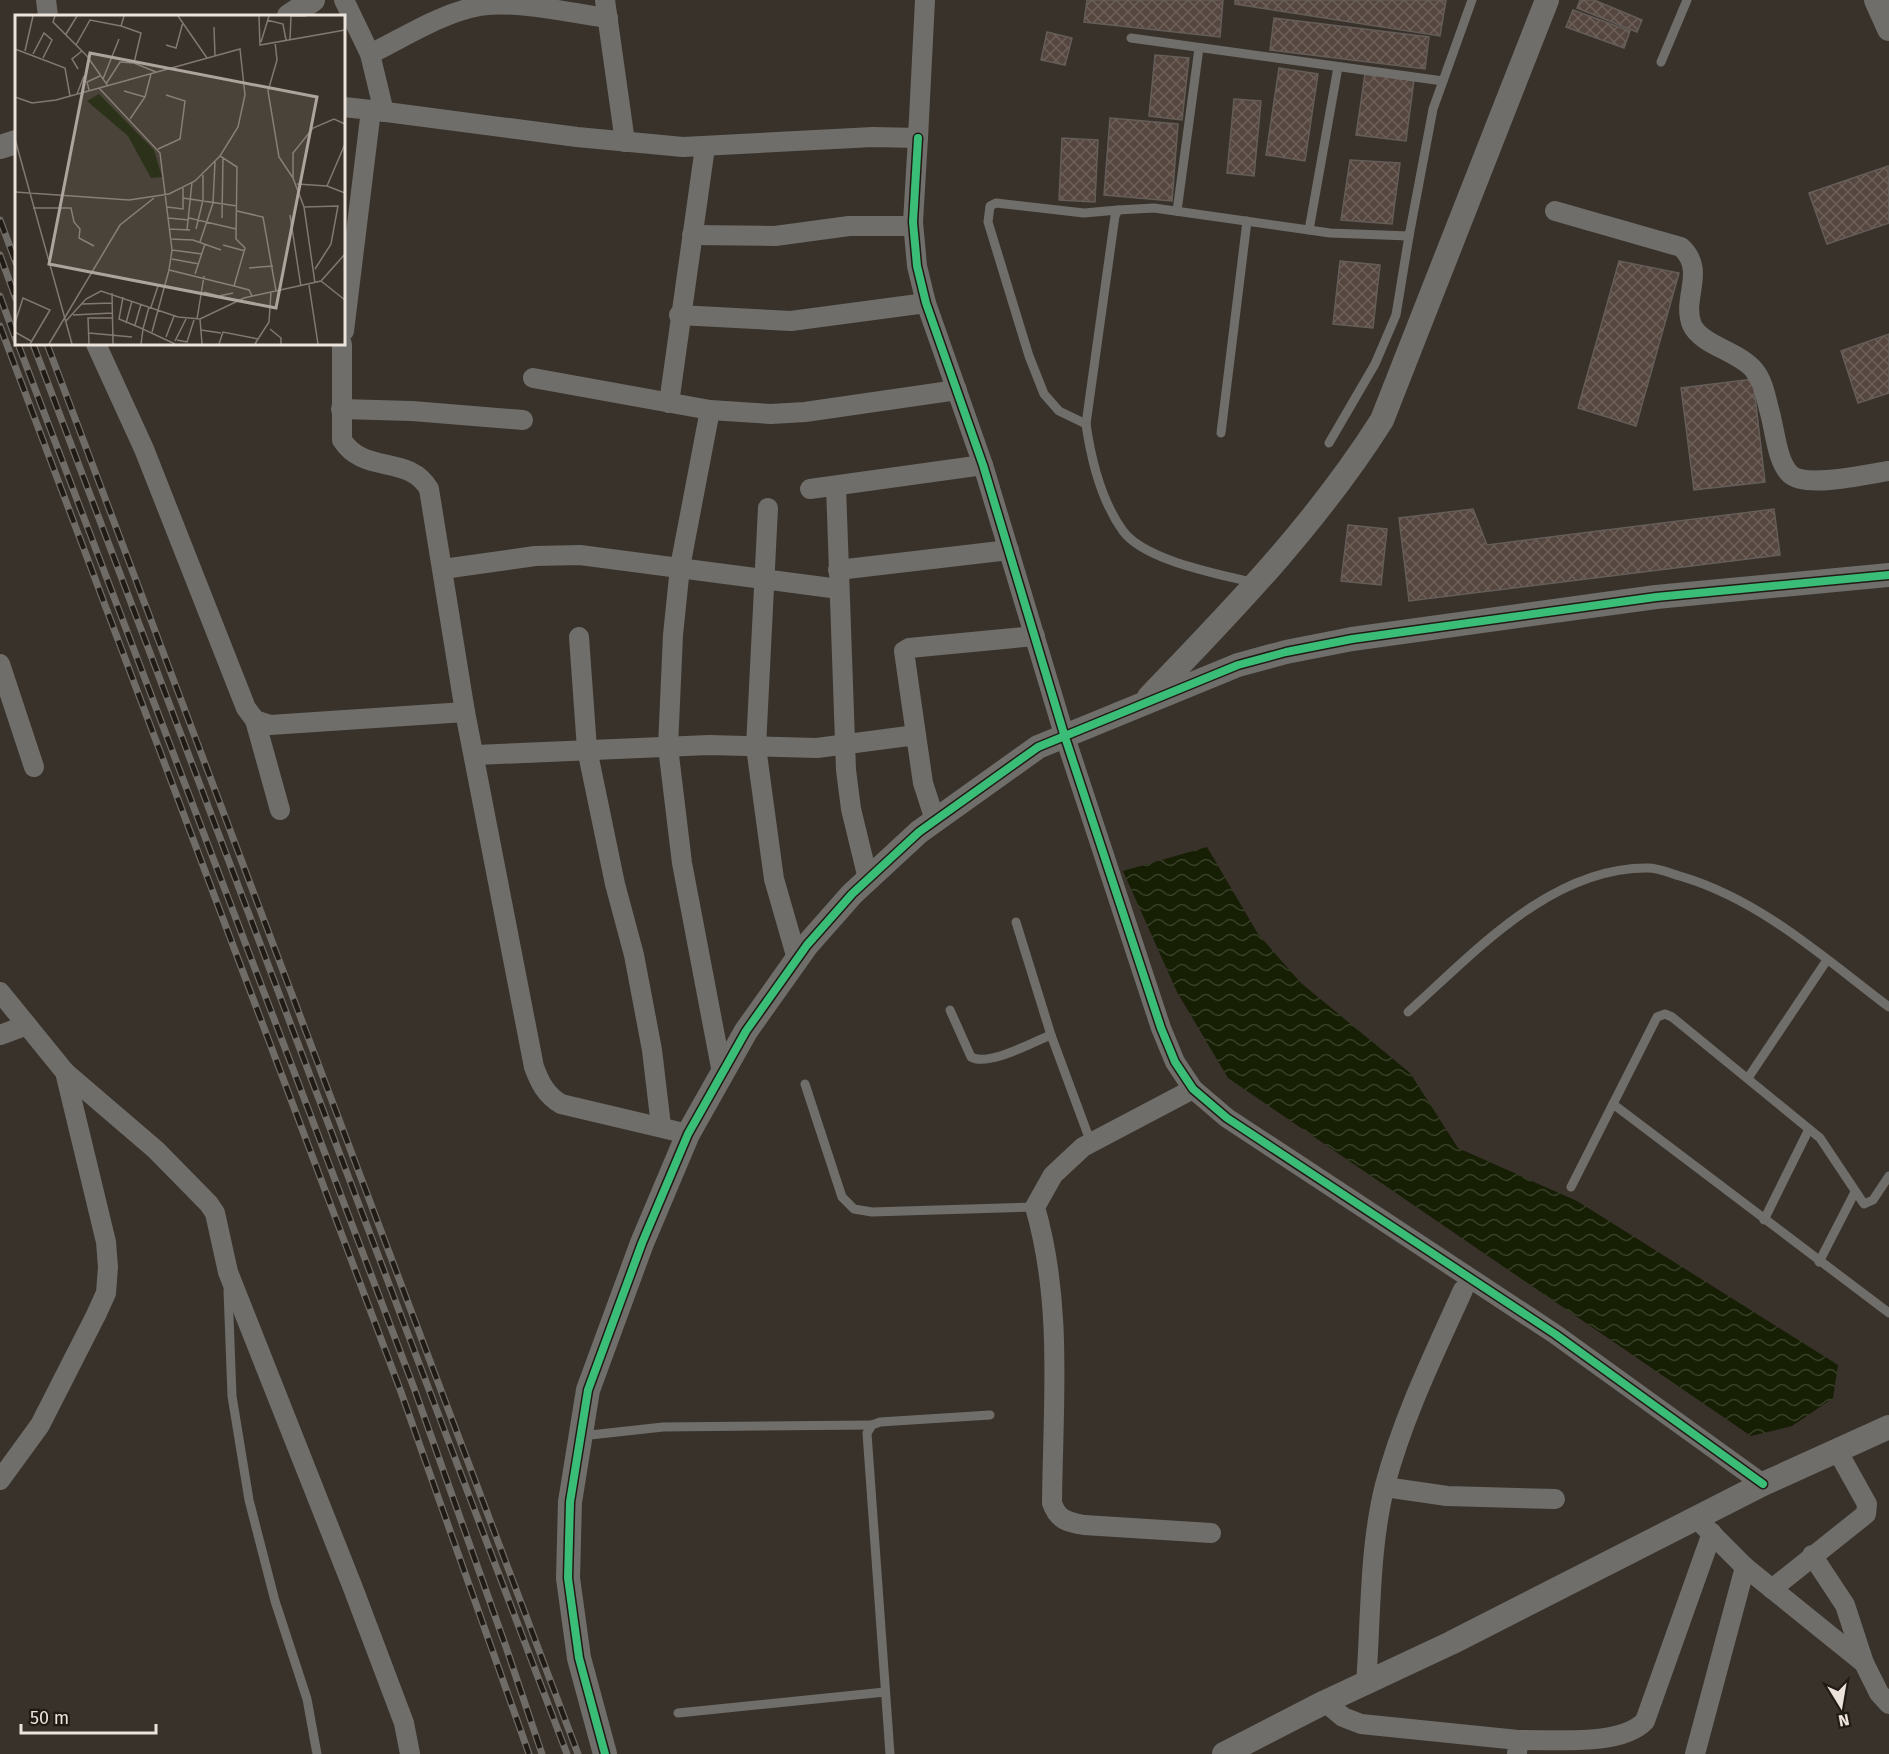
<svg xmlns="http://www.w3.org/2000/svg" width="1889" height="1754" font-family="'Fira Sans',sans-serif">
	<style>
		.water { fill: url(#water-waves) }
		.building { fill: url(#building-cross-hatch); stroke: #645d58; stroke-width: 1.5 }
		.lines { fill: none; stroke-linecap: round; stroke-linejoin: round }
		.service { stroke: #6f6e6b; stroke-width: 9 }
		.minor { stroke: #6f6e6b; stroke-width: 20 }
		.tertiary { stroke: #6f6e6b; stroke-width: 24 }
		.rail-casing { stroke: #6f6b66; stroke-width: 7 }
		.rail { stroke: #211b15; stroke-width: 4.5; stroke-dasharray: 14; stroke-linecap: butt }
		.cycleway-casing { stroke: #211b15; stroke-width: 11 }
		.cycleway { stroke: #3abd76; stroke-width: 8 }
		.inset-road { fill: none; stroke: #817971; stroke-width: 1.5 }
		.view { fill: #ada59d; fill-opacity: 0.15; stroke: #ada59d; stroke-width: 3 }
		.inset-edge { fill: none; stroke: #ece3db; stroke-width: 3 }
	</style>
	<defs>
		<pattern id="water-waves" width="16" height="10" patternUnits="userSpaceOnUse" patternTransform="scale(1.5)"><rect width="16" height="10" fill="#161e04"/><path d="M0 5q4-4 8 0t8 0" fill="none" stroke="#383f28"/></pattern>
		<pattern id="building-cross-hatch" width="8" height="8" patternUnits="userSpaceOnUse" patternTransform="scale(1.5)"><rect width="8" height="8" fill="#55463f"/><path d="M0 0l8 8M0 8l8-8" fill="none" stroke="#6e615a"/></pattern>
	</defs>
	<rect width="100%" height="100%" fill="#39322a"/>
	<path class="water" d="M1207,847L1258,934L1301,983L1410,1073L1458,1148L1577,1201L1838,1365L1833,1398L1792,1426L1751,1436L1228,1078L1177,992L1123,871Z"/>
	<g class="building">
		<path d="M1087,0H1223L1220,37L1084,22Z"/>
		<path d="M1235,0H1446L1440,36L1235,4Z"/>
		<path d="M1580,0H1594L1642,20L1637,32L1577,8Z"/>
		<path d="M1573,10L1630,31L1624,48L1566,27Z"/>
		<path d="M1274,18L1429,37L1425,69L1270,50Z"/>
		<path d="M1047,32L1072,38L1065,65L1041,60Z"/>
		<path d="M1155,55L1189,58L1182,120L1149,116Z"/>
		<path d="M1279,68L1318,74L1305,161L1266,155Z"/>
		<path d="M1365,74L1414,80L1406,141L1356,135Z"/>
		<path d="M1234,99L1261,101L1254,176L1227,173Z"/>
		<path d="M1110,118L1178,124L1172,201L1104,195Z"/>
		<path d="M1062,138L1098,140L1095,202L1059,200Z"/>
		<path d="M1350,160L1400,163L1392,224L1341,220Z"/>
		<path d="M1888,166L1889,223L1827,244L1809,193Z"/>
		<path d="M1340,261L1380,265L1373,328L1333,324Z"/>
		<path d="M1619,261L1679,273L1636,426L1578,408Z"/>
		<path d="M1889,334V393L1858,403L1841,351Z"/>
		<path d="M1753,379L1765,482L1694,490L1681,388Z"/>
		<path d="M1473,509L1487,545L1774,509L1780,555L1409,601L1399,518Z"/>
		<path d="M1348,525L1387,529L1381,585L1341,581Z"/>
	</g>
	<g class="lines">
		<g class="service">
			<path d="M1131,38L1443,81"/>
			<path d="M1661,62L1687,0"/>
			<path d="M1177,211L1199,48"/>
			<path d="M1309,230L1338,67"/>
			<path d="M1086,424L1059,411L1044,394L1029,356L988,222L990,206L996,203L1084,213L1118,210"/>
			<path d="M1221,433L1247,221"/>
			<path d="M1329,443L1375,364L1396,315L1409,236"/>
			<path d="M1254,583C1220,574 1145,561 1123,531C1102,502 1091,459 1086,424L1115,216L1118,210L1154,208L1330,233L1409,236L1433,109L1472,0"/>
			<path d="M1016,922L1051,1035"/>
			<path d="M950,1010L971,1057C989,1067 1032,1042 1051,1035L1091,1143"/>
			<path d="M1408,1012C1474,953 1551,867 1648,868C1659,868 1672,874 1683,877C1762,901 1824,958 1889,1007"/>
			<path d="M1748,1078L1827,960"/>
			<path d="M805,1084L842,1197L854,1209L872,1212L1035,1207"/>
			<path d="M1613,1104L1889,1313"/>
			<path d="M1571,1187L1657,1017L1665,1014L1672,1017L1820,1138L1864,1204L1873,1200L1889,1176"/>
			<path d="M1764,1220L1809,1129"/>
			<path d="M1819,1262L1855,1192"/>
			<path d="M228,1290L232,1396L249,1500L275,1601L307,1699L317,1754"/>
			<path d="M581,1436L663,1427L872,1425"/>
			<path d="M678,1713L885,1692"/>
			<path d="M890,1754L867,1433L872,1425L880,1422L990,1415"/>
		</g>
		<g class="minor">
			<path d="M46,0L48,16"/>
			<path d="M344,0L370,54L384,112"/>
			<path d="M605,0L625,142"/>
			<path d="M370,54C405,37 441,13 480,6C518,0 569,13 608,18"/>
			<path d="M344,107L371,110L344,331"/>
			<path d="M371,110L577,137L683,147L873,137L918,138L925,0"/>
			<path d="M918,138L913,222L917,266L926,303L983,465L1064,734L1161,1028L1175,1062L1193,1089L1227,1118L1555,1334L1763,1484"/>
			<path d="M1555,211L1681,247C1707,271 1681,298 1692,325C1701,345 1740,352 1754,370C1764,382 1766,399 1770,413C1775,431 1777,461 1790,474C1806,489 1868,474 1889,471"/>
			<path d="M692,235L775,236L849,226H913"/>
			<path d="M679,315L791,321L926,303"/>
			<path d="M96,344L144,449L246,708L255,720L270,725L465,712"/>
			<path d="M342,344V440C364,475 409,454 429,489L465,712L534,1067C540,1083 546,1095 561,1104L688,1134"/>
			<path d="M533,378L710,410L771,414L805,412L957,390"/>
			<path d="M669,403L705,147"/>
			<path d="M341,409L412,411L523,420"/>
			<path d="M710,410L680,567L673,635L668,747L682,863L722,1073"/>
			<path d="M836,486L846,770L851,809L868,879"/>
			<path d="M810,489L983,465"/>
			<path d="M768,508L756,747L774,879L797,959"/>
			<path d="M443,569L535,556L580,555L839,589"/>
			<path d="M838,570L1009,550"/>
			<path d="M579,637L587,749L615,884L634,955L652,1050L661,1126"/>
			<path d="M0,664L34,767"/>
			<path d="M255,720L280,810"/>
			<path d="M916,735L904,651L909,648L1035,636"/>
			<path d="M476,755L709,745L817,748L916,735L923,783L935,820"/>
			<path d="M0,992L65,1072L106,1242L108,1267L106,1293L96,1315L40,1425L0,1480"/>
			<path d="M0,1035L27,1025"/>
			<path d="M65,1072L156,1150L209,1204L215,1213L228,1272L353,1588L404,1723L410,1754"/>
			<path d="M1193,1089L1083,1147L1053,1175L1035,1207C1063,1304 1053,1403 1052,1503C1058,1520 1067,1522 1084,1525L1211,1533"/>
			<path d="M1385,1487L1447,1496L1555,1499"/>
			<path d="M1703,1525L1745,1567L1864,1663L1879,1693L1889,1704"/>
			<path d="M1812,1555L1845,1605L1864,1663"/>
			<path d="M1772,1589L1866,1514L1867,1504L1838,1452"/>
			<path d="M1366,1684C1371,1619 1369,1548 1385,1485C1403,1417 1434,1354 1463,1290"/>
			<path d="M1325,1702L1343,1717L1361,1724L1518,1740L1517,1754"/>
			<path d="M1518,1740C1552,1739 1621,1747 1645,1721L1712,1533"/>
			<path d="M1695,1754L1745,1567"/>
		</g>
		<g class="tertiary">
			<path d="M1876,0L1889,29"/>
			<path d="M289,16L313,0"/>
			<path d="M0,147L16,142"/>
			<path d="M1149,697C1233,610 1317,523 1382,420L1547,0"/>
			<path d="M605,1754L579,1658L568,1578L570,1502L588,1390L642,1243L688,1134L746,1031L807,945L852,894L919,832L1038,747L1238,665L1286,652L1352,639L1656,597L1889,575"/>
			<path d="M1224,1754L1325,1702L1451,1643L1763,1484L1889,1427"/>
		</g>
		<defs>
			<g id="rail">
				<path d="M0,220L16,263"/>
				<path d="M0,255L16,299"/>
				<path d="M0,296L16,340"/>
				<path d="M0,326L401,1392L529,1754"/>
				<path d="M18,344L414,1388L506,1647L542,1754"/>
				<path d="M33,344L567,1754"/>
				<path d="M47,344L578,1754"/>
			</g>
		</defs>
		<use href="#rail" class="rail-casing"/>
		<use href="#rail" class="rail"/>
		<defs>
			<g id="cycleway">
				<path d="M918,138L913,222L917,266L926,303L983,465L1064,734L1161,1028L1175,1062L1193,1089L1227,1118L1555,1334L1763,1484"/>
				<path d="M605,1754L579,1658L568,1578L570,1502L588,1390L642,1243L688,1134L746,1031L807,945L852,894L919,832L1038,747L1238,665L1286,652L1352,639L1656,597L1889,575"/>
			</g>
		</defs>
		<use href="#cycleway" class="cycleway-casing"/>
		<use href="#cycleway" class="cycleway"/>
	</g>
	<g transform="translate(15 15)">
		<rect width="330" height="330" fill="#39322a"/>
		<path d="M84,79L139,135L147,162L136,163L113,121L72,86Z" fill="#161e04"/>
		<path class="inset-road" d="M40,1L38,7L72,41L93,71M109,1L106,11L126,18L119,48L141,57M163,1L192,43M244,1L245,30L330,15M252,5L268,9L271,25M199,12L200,41M51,19L62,1M275,24L276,1H291M246,27L254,1M260,27L262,45L253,76L264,142L278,163M61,30L75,5L106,11M151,30L161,33L168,7M0,34L50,53L55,81M10,36L18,1M18,39L29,18L37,25L28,43M63,54L57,44L67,36M88,64L104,24M91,69L105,47L119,48M84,73L145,138L157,235L154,255M74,75L72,67L85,61M109,76L130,82M62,79L69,61M0,82L17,88L41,85L225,34L230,80L223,112L205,141L180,166L154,179L114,185L0,177M115,104L130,82L136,59M0,124L57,329M143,134L165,124L170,86L151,80M205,141L222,152L221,224L230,233L219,271L234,275L237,281M282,169L312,171L330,178M312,171L330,129M168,173V183L222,191M152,192L168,194V183M289,192L323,191L316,229L300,254M18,193H56L59,207L65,214L64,223L79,231M222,196L248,202L261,276M275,200L286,272M153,203L174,205M174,203L221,214M207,203L208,142M154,214L175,215M181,214L188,185V160M172,215L177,167M155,224L178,225L206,235M185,227L198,188L200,147M208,230L230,236M157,235L187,239M157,244L184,249M234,253L258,251M180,259L190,229M306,266L330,285M300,268L289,192L278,163V138L298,113L319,104L330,109M294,270L303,329M189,277L204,281L218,278M97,278L98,329M108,282L104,304L128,314L134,292M67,289L97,288M136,292L143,271M58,300L97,298M182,304L189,261M185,304L187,329M50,307L71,284L86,276L163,302L185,304L229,283L306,266L330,239M0,308L8,283L35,295L15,329M111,308L117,286M120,310L126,289M255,314L266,323V329M186,315L206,318M0,317L16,326M137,317L154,255L219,271M74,318L117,322M151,322L159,301M243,324L254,307L256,277M162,325L172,327L179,305M160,326L171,304M34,329L105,210L139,183M74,329L73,303H97M126,329L128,314L160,329M204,329L208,317L243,324L240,329"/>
		<path class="view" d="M75,38L302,82L261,293L34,249Z"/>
		<rect width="330" height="330" class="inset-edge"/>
	</g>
	<g transform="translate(1841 1706) rotate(169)" stroke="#211b15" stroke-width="4.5" paint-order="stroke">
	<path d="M0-4.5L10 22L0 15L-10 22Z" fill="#ece3db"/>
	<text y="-9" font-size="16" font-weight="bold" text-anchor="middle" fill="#ece3db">N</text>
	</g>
	<path d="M21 1724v9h135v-9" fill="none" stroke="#ece3db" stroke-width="3"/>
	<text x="30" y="1724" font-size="18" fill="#ece3db" stroke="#211b15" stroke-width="4.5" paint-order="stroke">50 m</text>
</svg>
